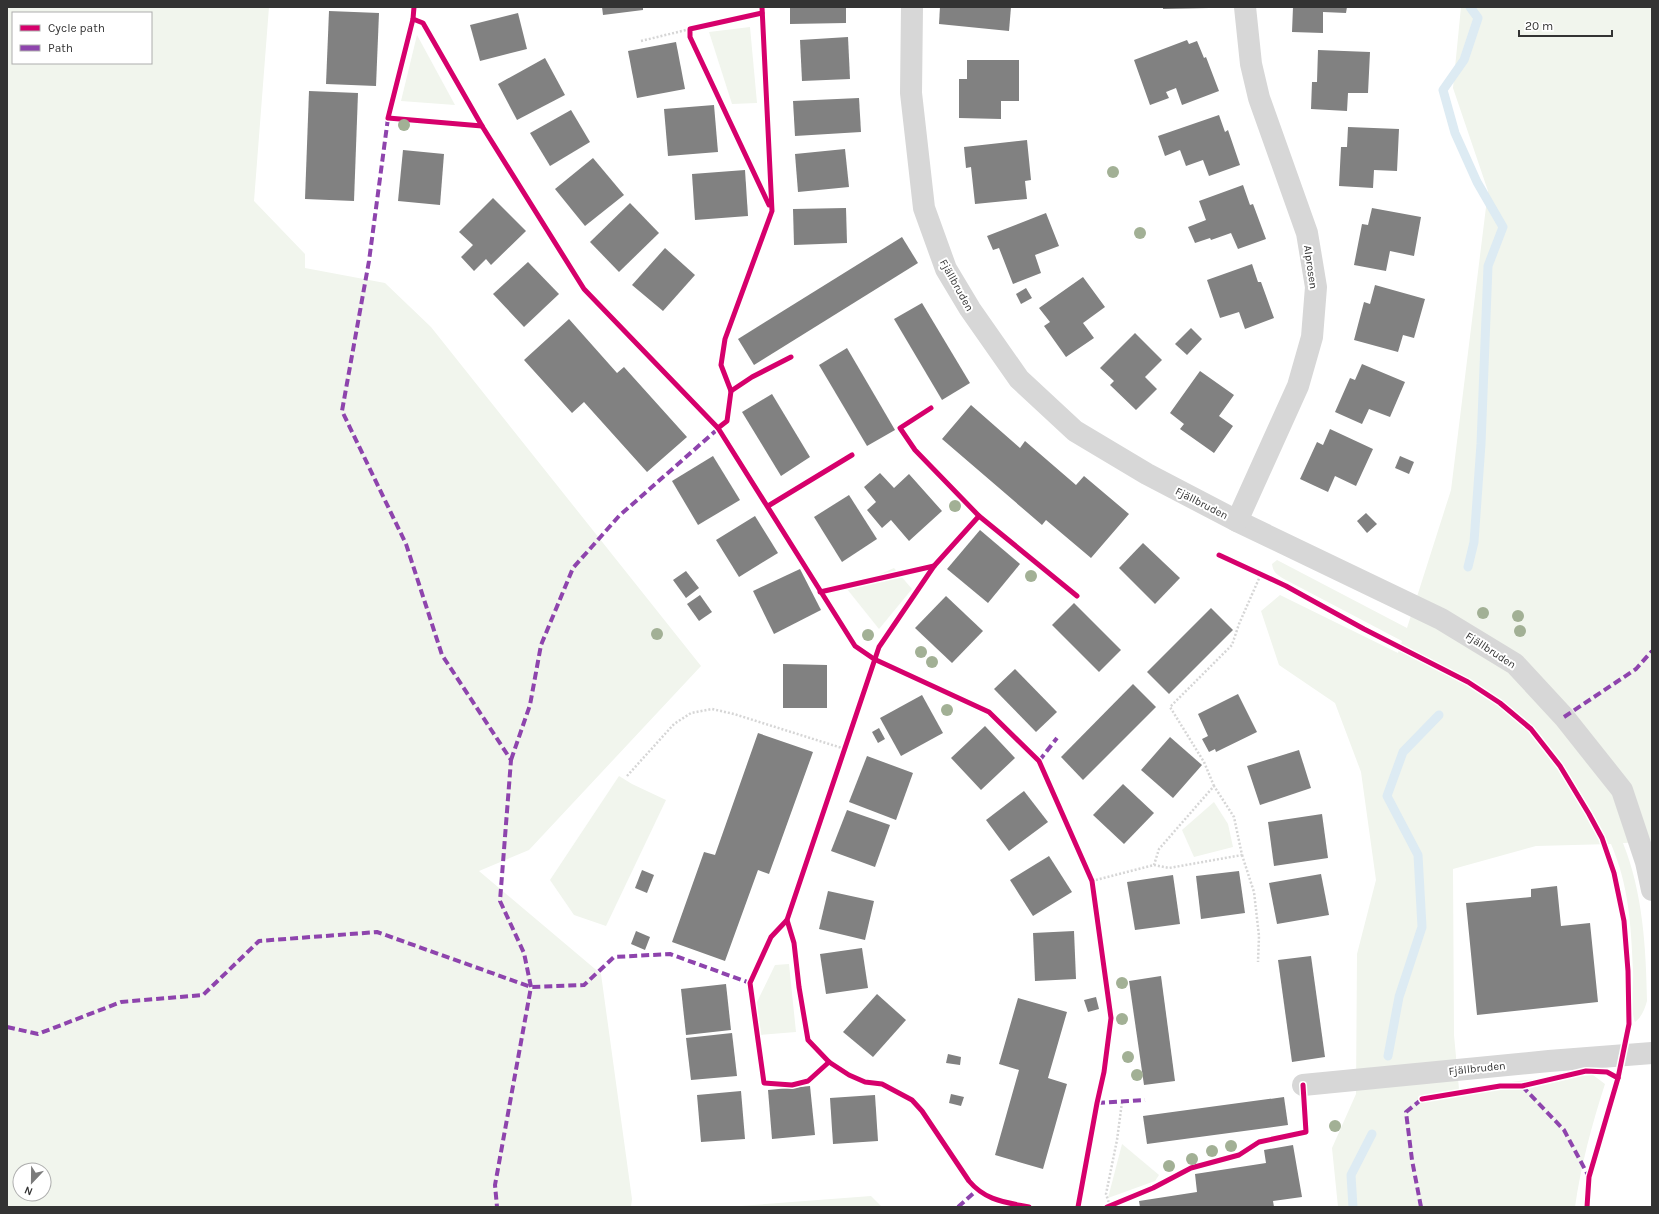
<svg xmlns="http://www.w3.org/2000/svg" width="1659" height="1214" font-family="Karla,sans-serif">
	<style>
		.green { fill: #f1f5ed; fill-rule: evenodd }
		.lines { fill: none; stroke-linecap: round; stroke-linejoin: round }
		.stream { stroke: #ddebf3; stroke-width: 9 }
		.building { fill: #818181 }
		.path { stroke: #d6d6d6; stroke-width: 2.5; stroke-dasharray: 2 2; stroke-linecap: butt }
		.minor { stroke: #d7d7d7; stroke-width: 22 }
		.quiet { stroke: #8e44ad; stroke-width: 4; stroke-dasharray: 8 4; stroke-linecap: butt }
		.cycleway-casing { stroke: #fff; stroke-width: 8 }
		.cycleway { stroke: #d6006c; stroke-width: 5 }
		.tree { fill: #a2b095 }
		.labels { text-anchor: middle; stroke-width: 4; stroke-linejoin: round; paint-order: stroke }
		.street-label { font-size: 11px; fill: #333; stroke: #fff }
	</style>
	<rect width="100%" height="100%" fill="#fff"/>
	<g class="green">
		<path d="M7,7H269L254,201L305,254V268L385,283L431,327L701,666L529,850L479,871L601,974L632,1199L631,1207H7ZM13,13H151V63H13ZM20,1170H44V1194H20Z"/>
		<path d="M1461,7H1652V842L1623,843C1643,893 1646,948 1647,1001C1645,1008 1642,1017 1635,1022C1630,1010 1634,984 1633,970C1631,925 1629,886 1611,844L1536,846L1453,869L1454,1035L1459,1089L1526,1080L1593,1075L1605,1084C1592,1124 1581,1165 1575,1207H1338L1332,1148L1356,1094L1357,954L1376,880L1361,772L1335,703L1279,665L1261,611L1280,595L1398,653L1402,641L1284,579C1277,575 1273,572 1272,564L1277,560L1407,628L1451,490L1488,191L1453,88Z"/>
		<path d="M750,27L757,103L732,104L709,32Z"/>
		<path d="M417,35L455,105L401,101Z"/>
		<path d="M894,568L912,589L879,629L847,589Z"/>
		<path d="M619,776L632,784L666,800L606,926L574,915L550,880Z"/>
		<path d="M1214,802L1228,824L1233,847L1194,857L1182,830Z"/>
		<path d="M789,964L796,1032L760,1035L757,1002L775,965Z"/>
		<path d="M1122,1144L1159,1175L1155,1181L1108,1198Z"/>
		<path d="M871,1196L882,1207H727Z"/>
	</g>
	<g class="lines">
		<g class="stream">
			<path d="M1468,567L1474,542L1481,444L1488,266L1503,227L1477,182L1455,133L1443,90L1464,60L1478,18L1470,7"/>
			<path d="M1388,1056L1399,997L1422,927L1418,855L1387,796L1403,752L1439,715"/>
			<path d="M1353,1207L1351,1175L1372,1134"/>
		</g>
	</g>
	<g class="building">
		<path d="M602,7H643V10L603,15Z"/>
		<path d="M790,7H846V23L790,24Z"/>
		<path d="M940,7H1011L1009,31L939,24Z"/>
		<path d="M1163,7H1209V8L1163,9Z"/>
		<path d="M1293,7H1347L1346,13L1323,12V33L1292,32Z"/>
		<path d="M329,11L379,13L376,86L326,84Z"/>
		<path d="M518,13L527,49L480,61L470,25Z"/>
		<path d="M848,37L850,79L802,81L800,40Z"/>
		<path d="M1187,40L1189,44L1197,41L1204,58L1206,57L1219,91L1182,105L1176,88L1166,92L1169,98L1150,105L1134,60Z"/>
		<path d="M676,42L685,89L637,98L628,51Z"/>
		<path d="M1318,50L1370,52L1368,93H1348L1347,111L1311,109L1312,82H1317Z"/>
		<path d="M545,58L565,95L517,120L498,84Z"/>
		<path d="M967,60H1019V101H1001V119L959,118V79H967Z"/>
		<path d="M309,91L358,93L354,201L305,199Z"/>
		<path d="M859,98L861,132L795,136L793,101Z"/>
		<path d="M714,105L718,152L668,156L664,109Z"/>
		<path d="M571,110L590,142L550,166L530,133Z"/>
		<path d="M1219,115L1225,132L1228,130L1240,165L1209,176L1203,160L1186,166L1180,150L1165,156L1158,136Z"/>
		<path d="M1348,127L1399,129L1397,171L1374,170L1373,188L1339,186L1341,147H1347Z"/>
		<path d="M1027,140L1031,180L1025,181L1027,199L975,204L971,167L966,168L964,147Z"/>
		<path d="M845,149L849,187L798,192L795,154Z"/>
		<path d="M403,150L444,154L440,205L398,201Z"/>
		<path d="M593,158L624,195L585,226L555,189Z"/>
		<path d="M745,170L748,216L695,220L692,174Z"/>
		<path d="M1243,185L1250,205L1253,204L1266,239L1238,249L1231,233L1211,240L1210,238L1195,243L1188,227L1206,220L1199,201Z"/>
		<path d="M493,198L526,231L491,265L486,259L474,271L461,257L473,245L459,232Z"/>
		<path d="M630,203L659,233L619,272L590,242Z"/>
		<path d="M846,208L847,243L794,245L793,209Z"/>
		<path d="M1372,208L1421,217L1414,256L1390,251L1386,271L1354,265L1362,224L1368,225Z"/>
		<path d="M1046,213L1059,246L1035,255L1041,273L1013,284L999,248L993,250L987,236Z"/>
		<path d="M902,237L918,263L754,365L738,339Z"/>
		<path d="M665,248L695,275L663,311L632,285Z"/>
		<path d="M528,262L559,294L524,327L493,294Z"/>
		<path d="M1252,264L1258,282H1261L1274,318L1245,329L1239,312L1220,318L1207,280Z"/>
		<path d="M1083,277L1105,307L1083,323L1094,338L1066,357L1044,326L1050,322L1039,308Z"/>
		<path d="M1375,285L1425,299L1414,338L1403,335L1398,352L1354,340L1364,302L1370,304Z"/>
		<path d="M1026,288L1032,298L1021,304L1016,294Z"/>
		<path d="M922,303L970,383L942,400L894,319Z"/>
		<path d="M569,319L617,373L624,367L687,437L647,472L584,402L572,413L524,360Z"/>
		<path d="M1191,328L1202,339L1187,355L1175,344Z"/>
		<path d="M1135,333L1162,360L1145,377L1157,389L1136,410L1110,385L1114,381L1100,368Z"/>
		<path d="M847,348L895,430L867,446L819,365Z"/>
		<path d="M1362,364L1405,382L1390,417L1369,409L1362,424L1335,412L1350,378L1355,380Z"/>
		<path d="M1200,371L1234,395L1219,416L1233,426L1214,453L1180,429L1184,424L1170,413Z"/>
		<path d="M772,394L810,457L781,476L742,412Z"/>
		<path d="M971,405L1020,448L1025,441L1076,485L1084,476L1129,514L1091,558L1046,520L1042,525L942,439Z"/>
		<path d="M1330,429L1373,449L1356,486L1335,476L1328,492L1300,479L1317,442L1323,445Z"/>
		<path d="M713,456L740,500L698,525L672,481Z"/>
		<path d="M1400,456L1414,462L1409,474L1395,468Z"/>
		<path d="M880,473L894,488L909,474L942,511L909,541L891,520L882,528L867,510L876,502L864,487Z"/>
		<path d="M849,495L877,539L842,562L814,517Z"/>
		<path d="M1366,513L1377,524L1367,533L1357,521Z"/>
		<path d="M755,516L778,553L739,577L716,540Z"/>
		<path d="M980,530L1020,564L988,603L947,569Z"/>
		<path d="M1143,543L1180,578L1155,604L1119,568Z"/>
		<path d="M800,569L821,610L774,634L753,591Z"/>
		<path d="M686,571L699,588L686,598L673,580Z"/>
		<path d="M700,595L712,612L699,621L687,604Z"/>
		<path d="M946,596L983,631L952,663L915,628Z"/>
		<path d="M1074,603L1121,650L1099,672L1052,625Z"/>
		<path d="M1211,608L1233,630L1169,694L1147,672Z"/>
		<path d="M783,664L827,665V708H783Z"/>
		<path d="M1015,669L1057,712L1036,732L994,689Z"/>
		<path d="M1133,684L1156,707L1083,780L1061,757Z"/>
		<path d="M1238,694L1257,732L1216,752L1215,749L1209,752L1202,739L1208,736L1198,714Z"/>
		<path d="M922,695L943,733L901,756L880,718Z"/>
		<path d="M985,726L1015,758L981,790L951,758Z"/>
		<path d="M879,728L885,739L878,743L872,732Z"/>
		<path d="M758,733L813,752L769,874L758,870L725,961L672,942L704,852L715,855Z"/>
		<path d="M1170,737L1202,765L1173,798L1141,770Z"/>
		<path d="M1299,750L1311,788L1260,805L1247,766Z"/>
		<path d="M867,756L913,773L896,820L849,802Z"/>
		<path d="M1123,784L1154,813L1124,844L1093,815Z"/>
		<path d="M1024,791L1048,822L1009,851L986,820Z"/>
		<path d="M847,810L890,825L875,867L831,851Z"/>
		<path d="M1322,814L1328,858L1274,866L1268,822Z"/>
		<path d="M1049,856L1072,892L1033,916L1010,880Z"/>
		<path d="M642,870L654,875L647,893L635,888Z"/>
		<path d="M1239,871L1245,913L1201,919L1196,876Z"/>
		<path d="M1321,874L1329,915L1277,924L1269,883Z"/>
		<path d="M1173,875L1180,924L1135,930L1127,882Z"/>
		<path d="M1557,886L1561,926L1590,923L1598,1002L1477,1015L1466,903L1531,897V889Z"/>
		<path d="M828,891L874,901L865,940L819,929Z"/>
		<path d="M636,931L650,937L645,950L631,944Z"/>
		<path d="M1074,931L1076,979L1035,981L1033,933Z"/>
		<path d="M862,948L868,988L826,994L820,954Z"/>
		<path d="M1311,956L1325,1057L1292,1062L1278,960Z"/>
		<path d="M1161,976L1175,1081L1144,1085L1129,981Z"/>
		<path d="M726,984L731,1030L686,1035L681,989Z"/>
		<path d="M877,994L906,1020L873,1057L843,1032Z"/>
		<path d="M1096,997L1099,1009L1088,1012L1084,1000Z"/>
		<path d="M1018,998L1067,1012L1048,1078L1067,1084L1043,1169L995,1155L1019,1070L999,1064Z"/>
		<path d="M732,1033L737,1076L691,1080L686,1038Z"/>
		<path d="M948,1054L961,1057L960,1065L946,1063Z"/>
		<path d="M810,1086L815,1135L772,1139L768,1090Z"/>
		<path d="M741,1091L745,1139L701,1142L697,1095Z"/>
		<path d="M951,1094L964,1097L961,1106L949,1103Z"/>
		<path d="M875,1095L878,1141L833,1144L830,1098Z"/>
		<path d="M1284,1097L1288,1125L1147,1144L1143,1116Z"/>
		<path d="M1293,1145L1302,1197L1273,1201L1274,1207H1140L1139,1201L1197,1192L1195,1174L1266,1163L1264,1150Z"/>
	</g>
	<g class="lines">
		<g class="path">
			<path d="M641,41L690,29"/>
			<path d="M627,776L674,724L691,713L712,709L734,714L845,749"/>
			<path d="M1214,786L1204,762L1170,707L1232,645L1239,624L1261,574"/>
			<path d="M1242,855L1254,892L1259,936L1258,962"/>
			<path d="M1092,881L1154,865L1169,868L1242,855L1234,817L1214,786L1159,849L1154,865"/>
			<path d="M1110,1206L1106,1194L1117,1140L1122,1102"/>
		</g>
		<g class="minor">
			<path d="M912,7L911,93L924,208L946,269L970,309L1019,379L1075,431L1147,474L1237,521L1441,619L1515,664L1564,717L1622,790L1646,862L1652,890"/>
			<path d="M1237,521L1298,386L1312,337L1316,287L1307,233L1259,98L1251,64L1245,7"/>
			<path d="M1303,1085L1549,1061L1652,1053"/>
		</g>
		<g class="quiet">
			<path d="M388,118L369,261L342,411L406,544L442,655L511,760L500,901L524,953L531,987L495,1185L497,1207"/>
			<path d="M1564,717L1636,669L1652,651"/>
			<path d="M511,760L530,705L541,645L573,568L619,516L720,427"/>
			<path d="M1039,761L1057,738"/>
			<path d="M7,1027L38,1034L121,1002L203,995L259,941L377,932L531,987L584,985L614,957L670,954L750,983"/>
			<path d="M1522,1086L1564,1130L1589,1177"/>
			<path d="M1097,1103L1145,1100"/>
			<path d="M958,1207L977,1190"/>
			<path d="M1421,1207L1412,1160L1406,1112L1422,1099H1426"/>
		</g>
		<defs>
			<g id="cycleway">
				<path d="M414,7L413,19L423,23L482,126L584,289L718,428L855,646L874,659L989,712L1039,761L1092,881L1111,1018L1104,1072L1097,1103L1078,1207"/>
				<path d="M762,13L690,29V37L769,205"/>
				<path d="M413,19L388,118L482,126"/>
				<path d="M731,391L752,377L791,357"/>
				<path d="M931,408L900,428L915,450L979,516"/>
				<path d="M718,428L727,421L731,391L721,365L725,339L772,211L762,7"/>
				<path d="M768,506L852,455"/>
				<path d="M1219,555L1286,586L1364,629L1468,682L1500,703L1531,729L1560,766L1589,814L1602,838L1614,873L1624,921L1628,971L1629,1024L1618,1078L1589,1177L1587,1207"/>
				<path d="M820,592L934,566"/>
				<path d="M787,920L771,937L750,983L764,1083L792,1085L808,1081L829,1062"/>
				<path d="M1422,1099L1500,1086H1522L1586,1071L1607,1072L1618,1078"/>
				<path d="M1029,1207C1005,1202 986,1201 969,1181L922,1111L912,1100L882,1084L865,1082L849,1075L829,1062L808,1040L799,987L794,943L787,920L879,647L934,566L979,516L1077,596"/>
				<path d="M1107,1207L1153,1188L1191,1168L1239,1155L1259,1142L1306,1132L1303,1085"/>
			</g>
		</defs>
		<use href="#cycleway" class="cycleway-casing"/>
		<use href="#cycleway" class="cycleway"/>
	</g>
	<g class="tree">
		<circle cx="404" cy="125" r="6"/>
		<circle cx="1113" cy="172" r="6"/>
		<circle cx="1140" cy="233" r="6"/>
		<circle cx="955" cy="506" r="6"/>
		<circle cx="1031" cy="576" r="6"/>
		<circle cx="1483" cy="613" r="6"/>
		<circle cx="1518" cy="616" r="6"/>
		<circle cx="1520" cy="631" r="6"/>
		<circle cx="657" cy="634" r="6"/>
		<circle cx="868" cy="635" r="6"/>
		<circle cx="921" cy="652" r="6"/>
		<circle cx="932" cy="662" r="6"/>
		<circle cx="947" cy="710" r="6"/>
		<circle cx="1122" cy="983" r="6"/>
		<circle cx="1122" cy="1019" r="6"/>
		<circle cx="1128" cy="1057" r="6"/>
		<circle cx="1137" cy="1075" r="6"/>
		<circle cx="1335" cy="1126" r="6"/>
		<circle cx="1231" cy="1146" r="6"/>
		<circle cx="1212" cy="1151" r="6"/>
		<circle cx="1192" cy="1159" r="6"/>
		<circle cx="1169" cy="1166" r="6"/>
	</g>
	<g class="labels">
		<g class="street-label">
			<text transform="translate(1311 267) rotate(82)" y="4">Alprosen</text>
			<text transform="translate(957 285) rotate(61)" y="4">Fjällbruden</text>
			<text transform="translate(1202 503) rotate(27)" y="4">Fjällbruden</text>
			<text transform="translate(1491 650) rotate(33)" y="4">Fjällbruden</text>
			<text transform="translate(1477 1068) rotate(-6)" y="4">Fjällbruden</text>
		</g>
	</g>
	<rect width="1659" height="1214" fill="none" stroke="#333333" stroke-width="16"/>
	<rect x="12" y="12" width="140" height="52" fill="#ffffff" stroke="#adadad"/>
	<rect x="20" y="25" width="20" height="6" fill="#d6006c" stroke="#adadad"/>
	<text x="48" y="32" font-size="12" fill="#333333">Cycle path</text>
	<rect x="20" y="45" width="20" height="6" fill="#8e44ad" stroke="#adadad"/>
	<text x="48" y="52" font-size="12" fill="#333333">Path</text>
	<g transform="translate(32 1182) rotate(202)"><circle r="19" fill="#ffffff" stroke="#adadad"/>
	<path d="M0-3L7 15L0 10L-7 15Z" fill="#7a7a7a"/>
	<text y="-6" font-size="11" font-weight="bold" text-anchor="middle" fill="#333333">N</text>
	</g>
	<path d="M1519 30v6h93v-6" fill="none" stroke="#333333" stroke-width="2"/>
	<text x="1525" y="30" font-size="12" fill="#333333" stroke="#ffffff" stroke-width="3" paint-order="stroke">20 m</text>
</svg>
